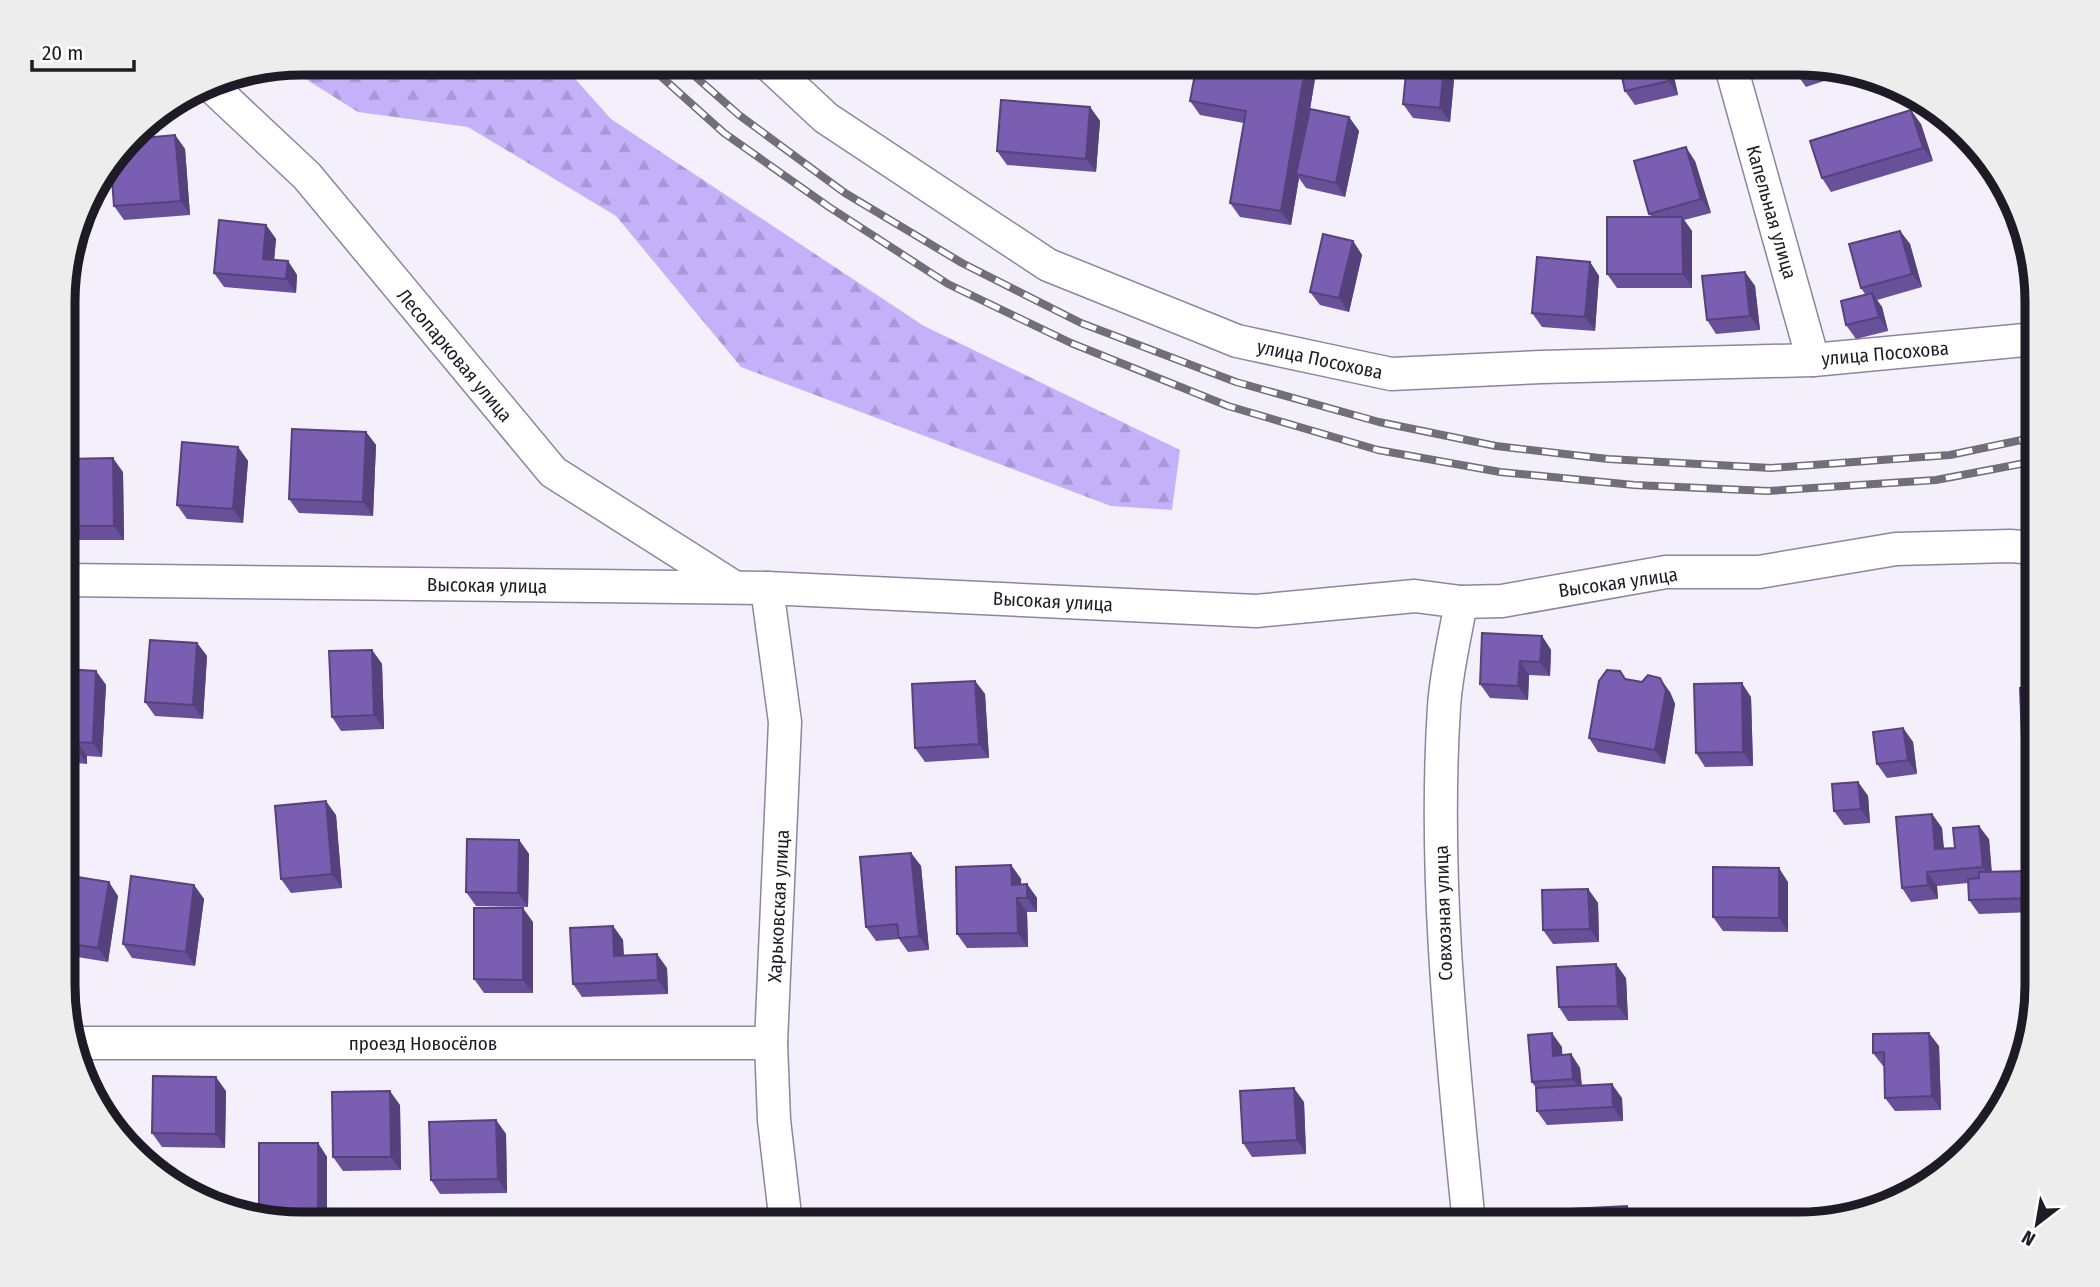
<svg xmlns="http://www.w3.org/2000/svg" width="2100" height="1287" font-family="'Fira Sans Condensed',sans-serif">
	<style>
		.forest { fill: url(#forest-firs) }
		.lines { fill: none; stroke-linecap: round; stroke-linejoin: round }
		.street-casing { stroke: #8c85a0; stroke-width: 35 }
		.street { stroke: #fff; stroke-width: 32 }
		.rail-casing { stroke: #706e78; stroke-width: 8 }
		.rail { stroke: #fff; stroke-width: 5; stroke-dasharray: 16; stroke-linecap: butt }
		.wall { fill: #685198 }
		.shaded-wall { fill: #55427c }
		.building { fill: #795eb1; stroke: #55427c; stroke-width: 2 }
		.labels { text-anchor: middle; stroke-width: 5; stroke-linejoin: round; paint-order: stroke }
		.street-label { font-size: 19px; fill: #1d1b25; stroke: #fff }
		.rim { fill: none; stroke: #1d1b25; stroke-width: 9 }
	</style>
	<defs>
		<pattern id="forest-firs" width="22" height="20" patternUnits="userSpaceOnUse" patternTransform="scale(1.75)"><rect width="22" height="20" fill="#c5b1fa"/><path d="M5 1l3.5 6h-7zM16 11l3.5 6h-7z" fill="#a998d6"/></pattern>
	</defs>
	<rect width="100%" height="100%" fill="#f3f0fc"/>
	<path class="forest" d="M303,63H561L611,119L924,326L1180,450L1172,510L1111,506L741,367L616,216L468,127L358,112L285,66Z"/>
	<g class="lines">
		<defs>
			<g id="street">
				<path d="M767,63L826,118L1048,265L1237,341L1391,374L1541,367L1813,360L2036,339"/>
				<path d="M1730,63L1813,360"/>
				<path d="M208,83L307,176L553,472L734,587"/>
				<path d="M65,580L767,588L1256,611L1415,596L1461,602L1502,601L1666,572H1759L1896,549L2010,546L2036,548"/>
				<path d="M767,588L785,722L771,1043L774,1120L786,1224"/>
				<path d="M1461,602C1455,637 1446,673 1444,707C1433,880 1452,1052 1469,1224"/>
				<path d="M75,1043H771"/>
			</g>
		</defs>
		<use href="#street" class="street-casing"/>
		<use href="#street" class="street"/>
		<defs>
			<g id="rail">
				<path d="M646,63L724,133L829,207L948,284L1071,343L1228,406L1378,450L1500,472L1634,485L1768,491L1936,480L2036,461"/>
				<path d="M680,63L739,115L845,193L962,263L1081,323L1236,382L1379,422L1496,446L1608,459L1771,468L1950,455L2036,437"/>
			</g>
		</defs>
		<use href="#rail" class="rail-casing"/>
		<use href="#rail" class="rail"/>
	</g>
	<g class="wall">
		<path d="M1197,63H1314L1317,67L1310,109L1349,117L1359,131L1345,197L1306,188L1299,178L1291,225L1240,217L1230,203L1244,123L1200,115L1190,101Z"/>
		<path d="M1619,63H1671L1678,95L1635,105L1625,91Z"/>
		<path d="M1798,63L1842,75L1806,87L1796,73Z"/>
		<path d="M1444,66L1454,80L1450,122L1413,118L1403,104Z"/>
		<path d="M1090,107L1100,121L1096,172L1007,165L997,151Z"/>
		<path d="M1921,124L1933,161L1831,192L1822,178Z"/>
		<path d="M175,135L185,149L190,215L124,220L114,206Z"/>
		<path d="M1695,161L1711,213L1684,220L1692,231V288H1617L1607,274L1652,217L1649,214Z"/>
		<path d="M266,225L276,239L274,260L288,261L297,275L296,293L224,287L214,273Z"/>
		<path d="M1900,231L1910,244L1922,287L1877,300L1882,307L1888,331L1856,339L1846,325L1865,294L1861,288Z"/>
		<path d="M1353,241L1362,255L1349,312L1320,305L1310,292Z"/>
		<path d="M1590,262L1599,276L1595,331L1542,327L1532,313Z"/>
		<path d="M1745,272L1755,286L1760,330L1716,334L1707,320Z"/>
		<path d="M366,432L376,445L373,516L299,513L289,499Z"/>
		<path d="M238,447L248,461L243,523L187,519L177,505Z"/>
		<path d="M65,459L123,472L124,540H65Z"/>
		<path d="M1542,636L1551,650L1550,676L1529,675L1528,700L1490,698L1480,684Z"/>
		<path d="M197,643L207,656L203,719L155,716L145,702Z"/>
		<path d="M372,650L382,664L384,729L341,731L332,717Z"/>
		<path d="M65,669L96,671L106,685L102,757L87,756V764L65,762Z"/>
		<path d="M1625,679L1670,692L1675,704L1665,764L1598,752L1589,738Z"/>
		<path d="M975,681L985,694L989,758L925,762L915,748Z"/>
		<path d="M2036,687V752H2032L2022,738Z"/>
		<path d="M1751,697L1753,766L1705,767L1696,753Z"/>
		<path d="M1903,728L1913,742L1917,774L1887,778L1877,764Z"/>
		<path d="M1858,782L1868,796L1870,823L1844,825L1834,811Z"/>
		<path d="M1932,814L1942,828L1944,849L1955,848L1989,839L1992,872L2036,879V912L1979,914L1969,900L1968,883L1937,886L1938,899L1911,902L1902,888Z"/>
		<path d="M336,815L342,888L291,893L281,879Z"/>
		<path d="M519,840L529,854L528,907L476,906L466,892Z"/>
		<path d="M911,853L921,866L929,950L908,952L899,939L876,941L866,927Z"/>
		<path d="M1011,865L1021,879V885L1027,884L1037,898V912H1027L1028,947L967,948L957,934Z"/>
		<path d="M65,875L118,896L108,962L65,955Z"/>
		<path d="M1788,882V932L1723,931L1713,917Z"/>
		<path d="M194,885L204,899L195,966L132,958L123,944Z"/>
		<path d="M1588,889L1598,903L1599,942L1553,944L1543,930Z"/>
		<path d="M533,922V993H484L474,979Z"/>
		<path d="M613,926L623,940L624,955L667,968L668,994L582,997L573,984Z"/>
		<path d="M1626,978L1628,1020L1568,1021L1559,1007Z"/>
		<path d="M1939,1046L1941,1110L1895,1111L1885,1098L1884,1066H1883L1873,1053Z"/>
		<path d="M1562,1047V1055L1571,1054L1580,1068L1582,1085L1622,1098L1623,1121L1547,1125L1537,1111L1536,1088L1532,1082Z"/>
		<path d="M226,1091L225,1148L162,1147L152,1133Z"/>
		<path d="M1304,1102L1306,1154L1252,1157L1243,1143Z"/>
		<path d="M400,1105L401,1170L343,1171L333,1157Z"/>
		<path d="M496,1120L506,1134L507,1193L440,1194L431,1180Z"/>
		<path d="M318,1143L327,1157V1224H302L259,1212Z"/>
	</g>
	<g class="shaded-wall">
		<path d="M1306,63H1314L1317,67L1299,175L1296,174L1299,178L1291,225L1281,211Z"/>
		<path d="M1664,63H1671L1678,95L1669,81Z"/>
		<path d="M1444,66L1454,80L1450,122L1440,108Z"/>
		<path d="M1090,107L1100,121L1096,172L1086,159Z"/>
		<path d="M1911,110L1921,124L1933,161L1923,148Z"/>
		<path d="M1349,117L1359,131L1345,197L1336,183Z"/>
		<path d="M175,135L185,149L190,215L181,201Z"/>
		<path d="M1686,147L1695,161L1711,213L1701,199Z"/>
		<path d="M1682,217L1692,231V288L1683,274Z"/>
		<path d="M266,225L276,239L273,273L263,259Z"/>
		<path d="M1900,231L1910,244L1922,287L1912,274Z"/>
		<path d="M1353,241L1362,255L1349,312L1339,298Z"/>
		<path d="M288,261L297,275L296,293L286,279Z"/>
		<path d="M1590,262L1599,276L1595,331L1585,317Z"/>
		<path d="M1745,272L1755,286L1760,330L1750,316Z"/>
		<path d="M1872,293L1882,307L1888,331L1879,317Z"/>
		<path d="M366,432L376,445L373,516L363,502Z"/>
		<path d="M238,447L248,461L243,523L233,509Z"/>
		<path d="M113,458L123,472L124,540L114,526Z"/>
		<path d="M1542,636L1551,650L1550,676L1540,662Z"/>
		<path d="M197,643L207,656L203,719L193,705Z"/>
		<path d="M372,650L382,664L384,729L374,715Z"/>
		<path d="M1520,661L1529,675L1528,700L1518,686Z"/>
		<path d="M96,671L106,685L102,757L93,743Z"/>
		<path d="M1660,678L1670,692L1675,704L1665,764L1655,750Z"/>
		<path d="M975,681L985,694L989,758L979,744Z"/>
		<path d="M1742,683L1751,697L1753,766L1743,752Z"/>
		<path d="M1903,728L1913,742L1917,774L1908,760Z"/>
		<path d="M77,742L87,756V764L77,750Z"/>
		<path d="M1858,782L1868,796L1870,823L1861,809Z"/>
		<path d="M326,801L336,815L342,888L332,874Z"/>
		<path d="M1932,814L1942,828L1945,863L1935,849Z"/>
		<path d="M1979,826L1989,839L1992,881L1983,867Z"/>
		<path d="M519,840L529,854L528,907L518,893Z"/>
		<path d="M911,853L921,866L929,950L919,936Z"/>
		<path d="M1011,865L1021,879L1022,899L1012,885Z"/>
		<path d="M1779,868L1788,882V932L1779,918Z"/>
		<path d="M2031,871L2036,879V905L2032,898Z"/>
		<path d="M1927,872L1937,886L1938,899L1928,885Z"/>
		<path d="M109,882L118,896L108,962L98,948Z"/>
		<path d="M1027,884L1037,898V912L1027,898Z"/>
		<path d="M194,885L204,899L195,966L186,952Z"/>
		<path d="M1588,889L1598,903L1599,942L1590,929Z"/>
		<path d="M1017,898L1027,912L1028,947L1018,933Z"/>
		<path d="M523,908L533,922V993L523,980Z"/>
		<path d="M613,926L623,940L624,969L614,956Z"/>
		<path d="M657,954L667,968L668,994L658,980Z"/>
		<path d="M1616,964L1626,978L1628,1020L1618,1006Z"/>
		<path d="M1552,1033L1562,1047L1563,1070L1553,1056Z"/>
		<path d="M1929,1033L1939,1046L1941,1110L1932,1096Z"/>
		<path d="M1571,1054L1580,1068L1582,1092L1573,1079Z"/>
		<path d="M216,1077L226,1091L225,1148L216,1134Z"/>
		<path d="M1612,1084L1622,1098L1623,1121L1613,1107Z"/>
		<path d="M1294,1088L1304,1102L1306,1154L1297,1140Z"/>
		<path d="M390,1091L400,1105L401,1170L391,1157Z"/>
		<path d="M496,1120L506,1134L507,1193L498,1179Z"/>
		<path d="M318,1143L327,1157V1224H325L318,1213Z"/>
		<path d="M1627,1206L1636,1220L1637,1224H1628Z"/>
	</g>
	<g class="building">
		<path d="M1197,63H1306L1281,211L1230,203L1246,111L1190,101Z"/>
		<path d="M1407,63L1444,66L1440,108L1403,104Z"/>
		<path d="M1619,63H1664L1669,81L1625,91Z"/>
		<path d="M1793,63H1798L1813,67L1796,73Z"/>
		<path d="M1001,100L1090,107L1086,159L997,151Z"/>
		<path d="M1310,109L1349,117L1336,183L1296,174Z"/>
		<path d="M1911,110L1923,148L1822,178L1810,141Z"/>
		<path d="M175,135L181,201L114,206L111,166L132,139Z"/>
		<path d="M1686,147L1701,199L1649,214L1634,161Z"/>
		<path d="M1607,217H1682L1683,274H1607Z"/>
		<path d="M219,220L266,225L263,259L288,261L286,279L214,273Z"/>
		<path d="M1900,231L1912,274L1861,288L1849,244Z"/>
		<path d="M1323,234L1353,241L1339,298L1310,292Z"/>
		<path d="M1537,257L1590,262L1585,317L1532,313Z"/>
		<path d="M1745,272L1750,316L1707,320L1702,276Z"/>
		<path d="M1872,293L1879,317L1846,325L1841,301Z"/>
		<path d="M292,429L366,432L363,502L289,499Z"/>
		<path d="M182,442L238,447L233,509L177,505Z"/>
		<path d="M113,458L114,526H65V459Z"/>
		<path d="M1482,633L1542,636L1540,662L1520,661L1518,686L1480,684Z"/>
		<path d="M150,640L197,643L193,705L145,702Z"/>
		<path d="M372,650L374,715L332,717L329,651Z"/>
		<path d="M65,669L96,671L93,743L77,742V750L65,749Z"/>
		<path d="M1607,670L1620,671L1625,679L1642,682L1648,675L1660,678L1666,690L1655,750L1589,738L1599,681Z"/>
		<path d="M975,681L979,744L915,748L912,684Z"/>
		<path d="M1742,683L1743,752L1696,753L1694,684Z"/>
		<path d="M2036,687V738H2022L2020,688Z"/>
		<path d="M1903,728L1908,760L1877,764L1873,732Z"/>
		<path d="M1858,782L1861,809L1834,811L1832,784Z"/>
		<path d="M326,801L332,874L281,879L275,806Z"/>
		<path d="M1932,814L1935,849L1955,848L1953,828L1979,826L1983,867L1927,872L1928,885L1902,888L1896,817Z"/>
		<path d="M467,839L519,840L518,893L466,892Z"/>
		<path d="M911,853L919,936L899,938L897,924L866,927L860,857Z"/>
		<path d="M1011,865L1012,885L1027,884V898H1017L1018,933L957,934L956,867Z"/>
		<path d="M1713,867L1779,868V918L1713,917Z"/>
		<path d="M2031,871L2032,898L1969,900L1968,879L1979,878V872Z"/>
		<path d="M65,875L109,882L98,948L65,943Z"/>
		<path d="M131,876L194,885L186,952L123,944Z"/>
		<path d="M1588,889L1590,929L1543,930L1542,890Z"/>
		<path d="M474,908H523V980L474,979Z"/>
		<path d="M613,926L614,956L657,954L658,980L573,984L570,928Z"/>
		<path d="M1616,964L1618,1006L1559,1007L1557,967Z"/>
		<path d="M1552,1033L1553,1056L1571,1054L1573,1079L1532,1082L1528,1035Z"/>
		<path d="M1929,1033L1932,1096L1885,1098L1884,1052L1873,1053V1034Z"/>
		<path d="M153,1076L216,1077V1134L152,1133Z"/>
		<path d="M1612,1084L1613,1107L1537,1111L1536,1088Z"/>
		<path d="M1294,1088L1297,1140L1243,1143L1240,1091Z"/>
		<path d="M390,1091L391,1157H333L332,1092Z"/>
		<path d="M496,1120L498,1179L431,1180L429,1122Z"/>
		<path d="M259,1143H318V1213L259,1212Z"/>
		<path d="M1627,1206L1628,1224H1571L1570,1209Z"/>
	</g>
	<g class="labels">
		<g class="street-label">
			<text transform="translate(1772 212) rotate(74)" y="7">Капельная улица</text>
			<text transform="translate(1885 353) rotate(-5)" y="7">улица Посохова</text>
			<text transform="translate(455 355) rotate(50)" y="7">Лесопарковая улица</text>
			<text transform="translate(1320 359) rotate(12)" y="7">улица Посохова</text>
			<text transform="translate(1618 582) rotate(-8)" y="7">Высокая улица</text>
			<text transform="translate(487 585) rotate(1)" y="7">Высокая улица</text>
			<text transform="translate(1053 601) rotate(3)" y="7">Высокая улица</text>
			<text transform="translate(778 906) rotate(-87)" y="7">Харьковская улица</text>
			<text transform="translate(1443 913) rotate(-92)" y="7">Совхозная улица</text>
			<text x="423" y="1050">проезд Новосёлов</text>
		</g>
	</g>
	<path d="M0 0H2100V1287H0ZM302 75H1798A227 227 0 0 1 2025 302V985A227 227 0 0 1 1798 1212H302A227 227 0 0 1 75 985V302A227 227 0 0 1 302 75Z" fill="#ededee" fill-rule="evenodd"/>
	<path class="rim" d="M302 75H1798A227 227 0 0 1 2025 302V985A227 227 0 0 1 1798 1212H302A227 227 0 0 1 75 985V302A227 227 0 0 1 302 75Z"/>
	<g transform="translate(2037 1224) rotate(211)" stroke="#ffffff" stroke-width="5" paint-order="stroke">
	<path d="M0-5L12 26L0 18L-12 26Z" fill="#1d1b25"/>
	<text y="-10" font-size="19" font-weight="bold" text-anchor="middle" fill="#1d1b25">N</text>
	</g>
	<path d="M32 60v10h102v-10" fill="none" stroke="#1d1b25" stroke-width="3.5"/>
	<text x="42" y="60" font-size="21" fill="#1d1b25" stroke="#ffffff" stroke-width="5" paint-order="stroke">20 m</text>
</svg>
